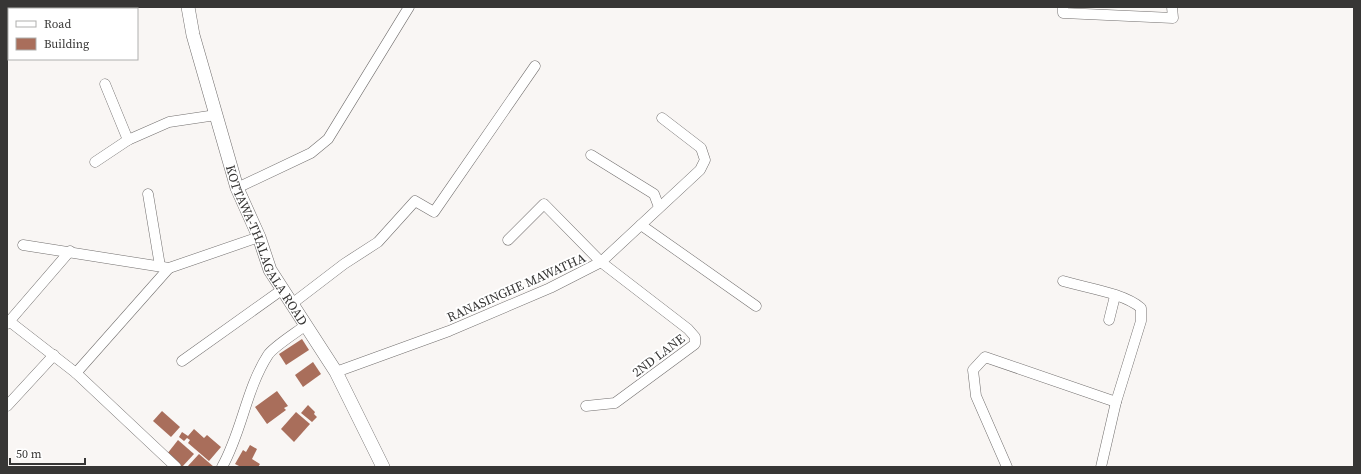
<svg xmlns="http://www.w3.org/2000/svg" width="1361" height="474" font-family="'Source Serif 4',serif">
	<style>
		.building { fill: #a96e5b }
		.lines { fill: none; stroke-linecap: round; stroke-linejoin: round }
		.minor-casing { stroke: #726f6e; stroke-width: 11 }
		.major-casing { stroke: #726f6e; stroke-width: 14 }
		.minor { stroke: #fff; stroke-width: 10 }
		.major { stroke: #fff; stroke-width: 13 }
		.labels { text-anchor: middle; stroke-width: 4; stroke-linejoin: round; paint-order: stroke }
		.street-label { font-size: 13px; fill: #373635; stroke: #fff }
	</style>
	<rect width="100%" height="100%" fill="#f9f6f4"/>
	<g class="building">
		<path d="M302,339L309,350L286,365L279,354Z"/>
		<path d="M313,362L321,374L303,387L295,375Z"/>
		<path d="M277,391L288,406L284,408L286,410L267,424L255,407Z"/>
		<path d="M308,405L315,412L314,414L317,417L312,422L301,413Z"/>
		<path d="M162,411L180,427L171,437L153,421Z"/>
		<path d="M296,412L310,424L294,442L281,429Z"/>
		<path d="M194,429L204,438L207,435L221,447L209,461L188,443L190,440L187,438L184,441L179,437L182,432L188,436Z"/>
		<path d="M178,440L194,454L182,467L167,454Z"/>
		<path d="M250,445L257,449L252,459L260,464L258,467H241L235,464L243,450L246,452Z"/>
		<path d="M199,454L214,467H187Z"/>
	</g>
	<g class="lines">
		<defs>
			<g id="minor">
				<path d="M1063,7V13L1173,18L1172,7"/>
				<path d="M105,84L128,140"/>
				<path d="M591,155L654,194L659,207"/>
				<path d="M95,162L128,140L169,122L216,115"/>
				<path d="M237,188L311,153L328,139L409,7"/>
				<path d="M148,194L160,266"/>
				<path d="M641,225L756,306"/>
				<path d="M508,240L544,204L601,262L688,329L695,337V344L615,403L586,406"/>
				<path d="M23,245L169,268L259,237"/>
				<path d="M169,268L76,373L176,467"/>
				<path d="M1063,281C1086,288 1124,293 1141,308V321L1116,402L1101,467"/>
				<path d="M293,303L344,264L378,242L415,201L434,212L535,66"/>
				<path d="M1109,320L1115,296"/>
				<path d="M9,321L76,373"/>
				<path d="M7,324L70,251"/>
				<path d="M182,361L283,289"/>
				<path d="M336,372L449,331L550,288L601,262L700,170L705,160L701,148L662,118"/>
				<path d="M7,406L54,355"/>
				<path d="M222,467C242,432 246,389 268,355C273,347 297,332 306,325"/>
				<path d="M1007,467L976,396L973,370L985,357L1116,402"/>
			</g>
			<g id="major">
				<path id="s1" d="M188,7L193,35L237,188L259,237L270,270L336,372L383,467"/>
			</g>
		</defs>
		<use href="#minor" class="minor-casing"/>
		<use href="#major" class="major-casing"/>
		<use href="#minor" class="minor"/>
		<use href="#major" class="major"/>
	</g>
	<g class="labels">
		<g class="street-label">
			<text dy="5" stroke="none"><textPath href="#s1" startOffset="252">KOTTAWA-THALAGALA ROAD</textPath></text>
			<text transform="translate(516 287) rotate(-24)" y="5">RANASINGHE MAWATHA</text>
			<text transform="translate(658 355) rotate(-37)" y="5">2ND LANE</text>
		</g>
	</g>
	<rect width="1361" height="474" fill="none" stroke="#373635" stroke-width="16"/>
	<rect x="8" y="8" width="130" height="52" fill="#ffffff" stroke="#afafae"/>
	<rect x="16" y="21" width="20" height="6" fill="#ffffff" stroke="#afafae"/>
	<text x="44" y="28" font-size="12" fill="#373635">Road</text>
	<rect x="16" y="38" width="20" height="12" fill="#a96e5b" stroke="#afafae"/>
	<text x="44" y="48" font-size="12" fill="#373635">Building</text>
	<path d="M10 458v6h75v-6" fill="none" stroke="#373635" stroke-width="2"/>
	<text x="16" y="458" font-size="12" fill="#373635" stroke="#ffffff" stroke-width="3" paint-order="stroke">50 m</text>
</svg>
